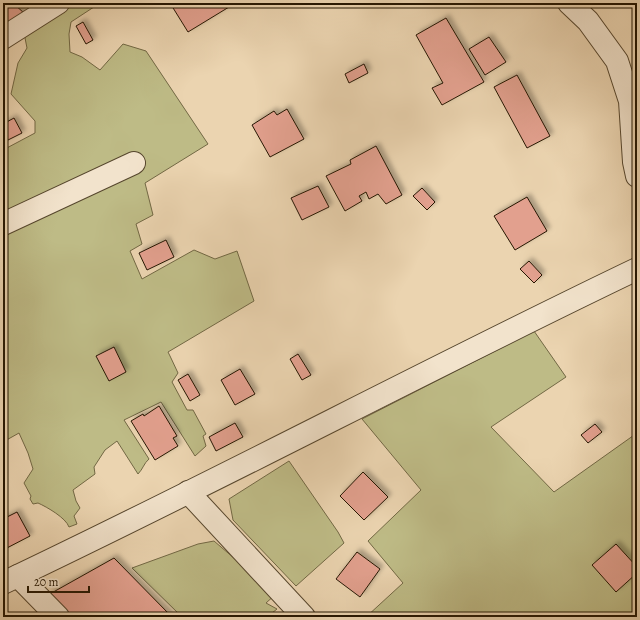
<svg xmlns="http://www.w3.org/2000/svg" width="640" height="620" font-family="Alegreya,serif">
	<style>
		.green { fill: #bebb86; stroke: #726844 }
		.building { fill: #e2a08e; stroke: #251601; filter: url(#shadow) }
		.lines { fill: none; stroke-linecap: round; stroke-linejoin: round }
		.minor-casing { stroke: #56462d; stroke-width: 24 }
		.minor { stroke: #f2e3cc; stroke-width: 22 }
	</style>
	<defs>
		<filter id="shadow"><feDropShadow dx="3.5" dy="-3.5" stdDeviation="2" flood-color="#0004"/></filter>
	</defs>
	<rect width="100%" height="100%" fill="#ebd4b0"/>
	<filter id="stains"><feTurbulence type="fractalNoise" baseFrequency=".005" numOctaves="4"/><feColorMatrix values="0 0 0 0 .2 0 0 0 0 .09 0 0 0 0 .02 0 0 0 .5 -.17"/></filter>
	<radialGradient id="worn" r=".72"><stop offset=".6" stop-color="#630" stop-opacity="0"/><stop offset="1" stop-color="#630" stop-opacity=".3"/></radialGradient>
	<g class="green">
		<path d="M72,3H100L71,22L69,34L70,52L82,57L100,70L123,44L146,51L208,144L145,183L153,215L136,224L142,244L130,251L142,279L194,250L215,259L237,251L254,301L168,352L170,356L178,373L172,382L187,410H193L206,434L203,436L206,446L195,456L161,402L124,420L149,459C144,463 143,469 138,474L117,441L105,450L94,467L95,474L73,490L76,501L80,508L74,516L77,524L69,527C66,518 47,507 38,503L33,504L30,499L31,496L24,483L33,469L28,453L19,433L3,442V150L35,133V121L11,94L18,63L27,48L24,33Z"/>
		<path d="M534,331L566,377L491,427L554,492L637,433V617H366L403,583L368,541L421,490L362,419Z"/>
		<path d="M289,461L338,532L344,543L296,586L233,520L229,499Z"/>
		<path d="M214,541L276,594L266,603L277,609L267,617H182L132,568L198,544Z"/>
	</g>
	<g class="building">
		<path d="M3,3H13L25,14L13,28L3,20Z"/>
		<path d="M170,3H227L229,7L188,32Z"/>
		<path d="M446,18L484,82L442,105L432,88L443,83L416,35Z"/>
		<path d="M83,22L93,40L86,44L76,26Z"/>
		<path d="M489,37L506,62L485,75L469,49Z"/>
		<path d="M364,64L368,73L349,83L345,74Z"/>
		<path d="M517,75L550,136L527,148L494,87Z"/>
		<path d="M287,109L304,139L270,157L252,125L274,111L277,115Z"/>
		<path d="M14,118L22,133L4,142L3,140V124Z"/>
		<path d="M376,146L402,195L386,204L378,194L369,199L366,192L359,196L362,201L345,211L326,176L351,164L350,160Z"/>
		<path d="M318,186L329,207L302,220L291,198Z"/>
		<path d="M422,188L435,202L427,210L413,196Z"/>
		<path d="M527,197L547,231L515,250L494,216Z"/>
		<path d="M166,240L174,257L147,270L139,253Z"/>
		<path d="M529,261L542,275L534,283L520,269Z"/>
		<path d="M114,347L126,372L109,381L96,356Z"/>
		<path d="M298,354L311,375L302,380L290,359Z"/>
		<path d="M240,369L255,394L235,405L221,380Z"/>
		<path d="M188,374L200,395L190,401L178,380Z"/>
		<path d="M159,406L177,436L173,438L178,446L155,460L131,421L143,414L144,416Z"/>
		<path d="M235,423L243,437L216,451L209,437Z"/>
		<path d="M595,424L602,432L588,443L581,435Z"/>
		<path d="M363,472L388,497L364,520L340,496Z"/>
		<path d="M17,512L30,536L3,550V519Z"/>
		<path d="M616,544L637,567V573L616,592L592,565Z"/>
		<path d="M357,552L380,569L360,597L336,579Z"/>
		<path d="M114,558L172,617H69L48,595Z"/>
	</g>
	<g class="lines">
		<defs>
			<g id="minor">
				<path d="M569,3L588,21L617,61L630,101L634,162L637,176"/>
				<path d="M3,38L58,3"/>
				<path d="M3,224L134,163"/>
				<path d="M188,492L304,617"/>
				<path d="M18,576L58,617"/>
				<path d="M3,583C216,482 424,371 637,269"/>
			</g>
		</defs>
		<use href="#minor" class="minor-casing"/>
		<use href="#minor" class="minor"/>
	</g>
	<rect width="640" height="620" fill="none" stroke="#ebd4b0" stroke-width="16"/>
	<rect x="4" y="4" width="632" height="612" fill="none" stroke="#251601" stroke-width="2"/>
	<rect x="8" y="8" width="624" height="604" fill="none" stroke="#251601"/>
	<path d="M28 586v6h61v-6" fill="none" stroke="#251601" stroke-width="2"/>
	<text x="34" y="586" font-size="12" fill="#251601" stroke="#f2e3cc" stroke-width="3" paint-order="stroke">20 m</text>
	<rect width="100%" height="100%" filter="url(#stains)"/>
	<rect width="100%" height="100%" fill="url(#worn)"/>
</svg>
